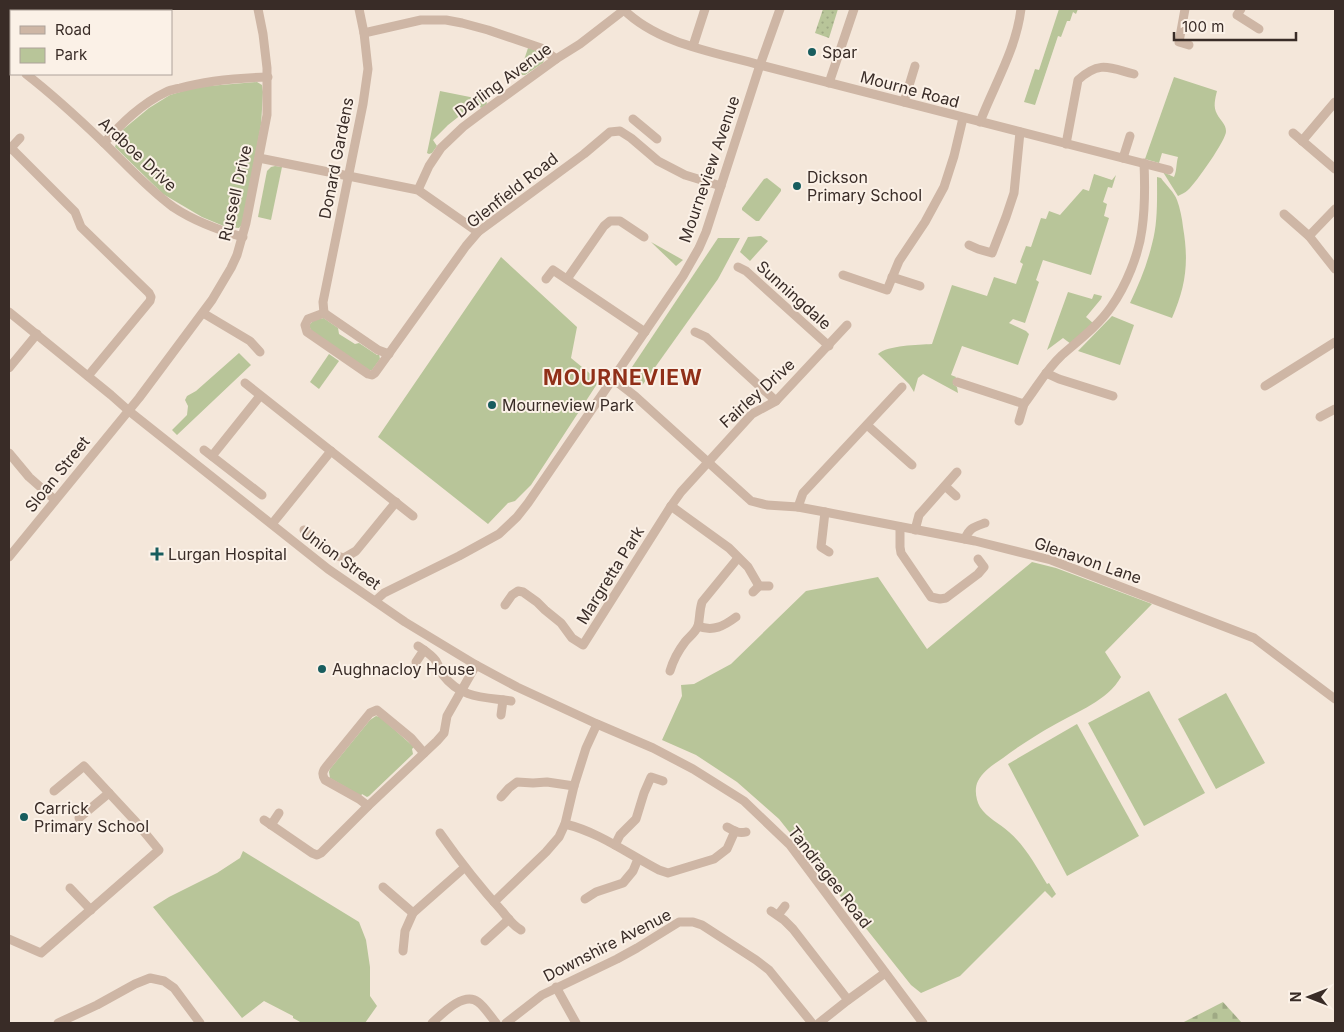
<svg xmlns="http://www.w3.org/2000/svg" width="1344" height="1032" font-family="Inter,sans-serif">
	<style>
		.green { fill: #b8c599 }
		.cemetery { fill: url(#cemetery-stones) }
		.park { fill: url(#park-dots) }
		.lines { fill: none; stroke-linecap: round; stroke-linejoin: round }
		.minor { stroke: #ceb6a5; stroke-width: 9 }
		.poi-dot { fill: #185d5e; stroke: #fbf1e7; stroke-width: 2 }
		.labels { text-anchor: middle; stroke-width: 4; stroke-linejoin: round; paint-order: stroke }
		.poi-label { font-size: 16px; fill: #392c27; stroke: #fbf1e7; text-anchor: start }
		.street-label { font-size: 16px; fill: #392c27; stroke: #fbf1e7 }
		.district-label { font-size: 21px; font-weight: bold; letter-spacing: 1px; fill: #902f18; stroke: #fbf1e7 }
	</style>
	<defs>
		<pattern id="cemetery-stones" width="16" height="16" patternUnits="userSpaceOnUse" patternTransform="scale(1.25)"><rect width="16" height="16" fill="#b8c599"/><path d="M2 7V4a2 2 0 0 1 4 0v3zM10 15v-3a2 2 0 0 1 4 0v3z" fill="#9fa984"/></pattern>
		<pattern id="park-dots" width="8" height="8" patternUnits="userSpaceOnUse" patternTransform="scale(1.25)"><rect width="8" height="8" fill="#b8c599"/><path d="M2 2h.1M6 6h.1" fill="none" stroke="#9fa984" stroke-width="1.8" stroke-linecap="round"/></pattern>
	</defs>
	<rect width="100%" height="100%" fill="#f4e7da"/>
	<g class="green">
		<path d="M1059,9H1078L1076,14L1073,12L1070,21H1067L1061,37L1058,36L1035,105L1024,102L1035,69L1039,70Z"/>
		<path d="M528,48L541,51L545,57L543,63L525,75H522L520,72Z"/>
		<path d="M1174,77L1217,91C1215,99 1213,107 1217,114C1220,120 1226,124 1226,131C1227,139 1195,184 1188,190C1185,193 1181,194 1178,196L1163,172L1174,177C1177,170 1176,164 1178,157L1162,153L1159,163L1145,159Z"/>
		<path d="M257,82L262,85L263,92L261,125L242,225L239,228L226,227L202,217L163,194L115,147L120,132L149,108L170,95L197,87Z"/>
		<path d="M440,91L485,100L487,103L486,105L481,108L476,103L448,125L433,140L437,146L432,153L429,154L427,153Z"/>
		<path d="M275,166L282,167L271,220L258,217L267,171L271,167Z"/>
		<path d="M1094,174L1112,180L1116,175L1112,188L1108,187L1103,202L1107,204L1104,216L1109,218L1091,275L1043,260L1036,280L1039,282L1025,323L1013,319L1009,323L1026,331L1029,334L1018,365L962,346L951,375L956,377L953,384L957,387L958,393L923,374L918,378L914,392L909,384L878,354C888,345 918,345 932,344L952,285L987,296L994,277L1016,284L1023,264L1020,262L1026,246L1031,247L1041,218L1046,219L1049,211L1060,215L1083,189L1089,191Z"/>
		<path d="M1157,177L1161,178C1166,185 1174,192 1177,200C1180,208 1182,218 1183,227C1189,262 1186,286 1172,318L1130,303C1139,284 1147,265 1152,244C1158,223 1157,199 1157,177Z"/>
		<path d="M767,178L781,189V191L759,221H756L742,210V208L764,179Z"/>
		<path d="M761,236L768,241L750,261L740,252L748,237Z"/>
		<path d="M718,238H740L718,279L641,387L628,373Z"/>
		<path d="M651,242L683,260L676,266Z"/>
		<path d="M501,257L577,327L571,358L599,381L531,485L515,501L508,503L488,524L378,437Z"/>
		<path d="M1068,292L1092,299L1094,294L1102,296L1101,299L1086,317L1093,323L1071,344L1063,338L1047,350Z"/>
		<path d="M1112,316L1134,325L1120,365L1078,351Z"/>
		<path d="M324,318L325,319L338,328L339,334L355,344L359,343L377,355L379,354L380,359L372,370H369L313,334L309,326C312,320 318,319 324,318Z"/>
		<path d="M239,353L251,365L177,435L172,430L187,415L188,406L185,400L187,396L196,391Z"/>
		<path d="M329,354L339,361L319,389L310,382Z"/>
		<path d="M1032,562L1056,568L1152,604L1105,652L1121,677C1107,701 1078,711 1054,725C1036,735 1019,746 1003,758C994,764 983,771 978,781C974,789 976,800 980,807C987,818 999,823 1009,832C1025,846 1036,866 1047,884L1049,883L1056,894L1052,898L1045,891L960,976L921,993L911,985L779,819L737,782L696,755L662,740L682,696L681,685L694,684L731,664L806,591L878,577L927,649Z"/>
		<path d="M1149,691L1205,793L1144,826L1088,723Z"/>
		<path d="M1226,693L1265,763L1216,789L1178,719Z"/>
		<path d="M376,716L380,717L414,747L412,749L413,754L369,796L367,797L362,794L361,796L330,778L329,772L330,769L370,720Z"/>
		<path d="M1077,724L1139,836L1067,876L1008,764Z"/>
		<path d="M243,851L359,922L366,940L370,967V996L377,1006L365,1023H302L293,1018V1016L264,1001L242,1018L153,907L169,897L217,873L240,858Z"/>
	</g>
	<path class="cemetery" d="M1223,1002L1242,1023H1182Z"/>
	<path class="park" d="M823,9H838L829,38L815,33Z"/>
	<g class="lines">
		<g class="minor">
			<path d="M623,9C658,44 714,52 760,65L1169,170"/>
			<path d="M1185,9L1179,42L1189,45"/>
			<path d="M1241,9L1237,15L1259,29"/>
			<path d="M63,11L68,9"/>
			<path d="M364,33L421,20H446L462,23L488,30L541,48L556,59"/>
			<path d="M693,46L705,9"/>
			<path d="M9,54L11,51"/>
			<path d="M9,60L11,62"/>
			<path d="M26,74C53,95 78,118 103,142C126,164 147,188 173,207C194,221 218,230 243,237"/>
			<path d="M829,83L854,9"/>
			<path d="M904,102L915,66"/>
			<path d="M633,119L657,139"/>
			<path d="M980,122C994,85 1016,50 1021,9"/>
			<path d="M1293,133L1335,169"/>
			<path d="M1302,141L1335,102"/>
			<path d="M104,143C122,123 141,104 166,92C170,90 176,89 180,88C209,80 238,78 268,77"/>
			<path d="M1066,144L1078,80C1100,60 1110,68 1134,74"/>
			<path d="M11,148L75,212L81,227L149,293L151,297L150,301L88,376"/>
			<path d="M9,150L20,138"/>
			<path d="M259,158L418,190L478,232"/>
			<path d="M1123,158L1130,136"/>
			<path d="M418,190L429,166L441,148L463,127L483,112L556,59L580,44L624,10"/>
			<path d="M1284,214L1309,236L1335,269"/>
			<path d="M1309,236L1335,209"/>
			<path d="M969,245L978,249L992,253L1006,217L1014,193L1020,132"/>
			<path d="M738,267L746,271L829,346"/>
			<path d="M843,275L887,290L899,261L925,222L944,187L954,156L963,118"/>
			<path d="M892,277L920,286"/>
			<path d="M546,279L553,270L645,332"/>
			<path d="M567,279L604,226L610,221H620L644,237"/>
			<path d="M9,312L111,395L129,411L328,569L405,622L476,665L517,687L597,724L653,748L693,769L744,801L790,845L923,1023"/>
			<path d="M203,313L250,341L260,352"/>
			<path d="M324,313L308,319L305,325L307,332L368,374L372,375L375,373L466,246L478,232L584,154L610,132L620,131L631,138L658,161L685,175L721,186"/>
			<path d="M324,313L323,302L363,104L368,69L364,33L359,9"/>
			<path d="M324,313L378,350L389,354"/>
			<path d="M695,332L706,337L776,401"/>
			<path d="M9,368L37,334"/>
			<path d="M1046,373L1059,379L1113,396"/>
			<path d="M613,379L635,396L751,501L767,505L798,507L825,512L975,541L1051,560L1254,638L1335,699"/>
			<path d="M957,382L1024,404C1037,387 1046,370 1062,355C1079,340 1098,326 1111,307C1126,286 1139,254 1142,229C1145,208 1145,185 1144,163"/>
			<path d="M245,383L413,516"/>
			<path d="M1265,386L1335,342"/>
			<path d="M1320,417L1335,409"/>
			<path d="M1019,421L1024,404"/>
			<path d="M867,425L912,465"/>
			<path d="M204,450L262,495"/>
			<path d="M9,453L29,477L55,500"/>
			<path d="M212,456L260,396"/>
			<path d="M945,486L956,496"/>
			<path d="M671,506L729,548L748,567L759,586"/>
			<path d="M798,507L803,493L902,387"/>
			<path d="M825,512L821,547L829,552"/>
			<path d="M272,524L331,451"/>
			<path d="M900,527V547L901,553L931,597L940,599L946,598L978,574L984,567L978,559"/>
			<path d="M304,530L334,555L344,558L356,551L396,502"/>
			<path d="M915,530L919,515L957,472"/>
			<path d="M965,539C969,528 974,527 985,523"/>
			<path d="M9,557L139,398L212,300L231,268L237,255L246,223L267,115V68L263,34L258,9"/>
			<path d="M753,592L759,586H769"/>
			<path d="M375,601L384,593L459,556L499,534L517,517L528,503L683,276L699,248L706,232L760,65L780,9"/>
			<path d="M505,605L512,595L518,591L523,592L537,602L545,610L561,623L572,638L583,645L671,506L681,492L752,414L776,401L847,325"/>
			<path d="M698,626C713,632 724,626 736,617"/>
			<path d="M418,646C424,650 432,655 436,661C439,666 440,671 443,675C461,699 485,697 511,701"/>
			<path d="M416,662L424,650"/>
			<path d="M670,671C673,661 678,651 685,642C689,637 695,633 698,626C700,619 699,612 702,602L738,558"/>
			<path d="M501,715L503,700"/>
			<path d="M501,797L509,788L517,782L533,783L547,782L574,786"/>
			<path d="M368,806L359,799L325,780C322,775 322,772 326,767L370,713L377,710L411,738L424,753"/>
			<path d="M79,818L109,793"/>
			<path d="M264,820L312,853L317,855L321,853L368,806L437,741L444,733L447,716L476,665"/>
			<path d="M565,824C599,832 628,854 659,870L668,873L714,859L727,849L735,831"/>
			<path d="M271,825L279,813"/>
			<path d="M727,827C734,831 739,834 746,832"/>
			<path d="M440,833C459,860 479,886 502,911C508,918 512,925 521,930"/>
			<path d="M615,845L620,835L636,819L644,793L651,777L663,781"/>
			<path d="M383,887L413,913"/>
			<path d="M70,888L91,910"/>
			<path d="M585,899L596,892L623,883L633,871L638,859"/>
			<path d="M494,902L546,852L559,837L565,824L574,786L586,748L597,724"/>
			<path d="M771,911L784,920L793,929L848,1000"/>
			<path d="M778,915L785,906"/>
			<path d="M9,939L41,953L159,850L136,822L84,766L54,791"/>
			<path d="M485,941L509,919"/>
			<path d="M403,951L405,931L413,913L464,868"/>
			<path d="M556,987L576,1023"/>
			<path d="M58,1023L97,1005L135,984L150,978L164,981L174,988L200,1023"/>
			<path d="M432,1023C442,1014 464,991 478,1002C484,1006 491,1017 496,1023"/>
			<path d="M506,1023L542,995L617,959L637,948L679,922H693L702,925L756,960L769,970L812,1023"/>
			<path d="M819,1023L848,1000L885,973"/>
		</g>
	</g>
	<g class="poi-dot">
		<circle cx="812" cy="52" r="5"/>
		<circle cx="797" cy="186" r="5"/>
		<circle cx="492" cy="405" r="5"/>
		<path d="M154.5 546.5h5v5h5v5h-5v5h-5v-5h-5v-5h5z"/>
		<circle cx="322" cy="669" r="5"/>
		<circle cx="24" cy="817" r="5"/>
	</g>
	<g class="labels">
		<g class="poi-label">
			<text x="822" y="58">Spar</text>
			<text x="807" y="183">Dickson<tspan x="807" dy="18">Primary School</tspan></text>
			<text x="502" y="411">Mourneview Park</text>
			<text x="168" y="560">Lurgan Hospital</text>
			<text x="332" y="675">Aughnacloy House</text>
			<text x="34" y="814">Carrick<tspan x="34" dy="18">Primary School</tspan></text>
		</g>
		<g class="street-label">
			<text transform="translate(503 80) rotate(-36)" y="6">Darling Avenue</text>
			<text transform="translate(910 89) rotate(15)" y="6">Mourne Road</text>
			<text transform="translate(138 154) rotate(43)" y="6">Ardboe Drive</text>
			<text transform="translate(336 158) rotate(-79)" y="6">Donard Gardens</text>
			<text transform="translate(709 169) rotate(-71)" y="6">Mourneview Avenue</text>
			<text transform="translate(512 190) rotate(-38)" y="6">Glenfield Road</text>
			<text transform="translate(235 193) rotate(-77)" y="6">Russell Drive</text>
			<text transform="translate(794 295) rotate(42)" y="6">Sunningdale</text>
			<text transform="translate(757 393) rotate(-42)" y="6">Fairley Drive</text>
			<text transform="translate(57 474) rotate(-51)" y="6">Sloan Street</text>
			<text transform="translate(341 558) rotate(36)" y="6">Union Street</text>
			<text transform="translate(1088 560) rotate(19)" y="6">Glenavon Lane</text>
			<text transform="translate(610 575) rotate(-58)" y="6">Margretta Park</text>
			<text transform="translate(830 877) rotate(52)" y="6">Tandragee Road</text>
			<text transform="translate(607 945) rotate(-27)" y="6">Downshire Avenue</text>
		</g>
		<g class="district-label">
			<text x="623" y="385">MOURNEVIEW</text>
		</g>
	</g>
	<rect width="1344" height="1032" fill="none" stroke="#392c27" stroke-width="20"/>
	<rect x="10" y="10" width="162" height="65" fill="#fbf1e7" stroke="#ada29a"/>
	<rect x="20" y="26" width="25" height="8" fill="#ceb6a5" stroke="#ada29a"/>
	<text x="55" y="35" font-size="15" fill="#392c27">Road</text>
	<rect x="20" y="48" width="25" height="15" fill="#b8c599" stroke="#ada29a"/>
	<text x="55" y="60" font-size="15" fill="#392c27">Park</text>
	<g transform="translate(1309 997) rotate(270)" stroke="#fbf1e7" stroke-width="4" paint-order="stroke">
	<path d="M0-4L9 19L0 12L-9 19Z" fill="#392c27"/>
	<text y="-8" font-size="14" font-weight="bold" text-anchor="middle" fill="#392c27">N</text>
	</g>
	<path d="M1174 32v8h122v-8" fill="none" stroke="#392c27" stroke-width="2.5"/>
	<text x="1182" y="32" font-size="15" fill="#392c27" stroke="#fbf1e7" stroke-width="4" paint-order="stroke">100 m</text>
</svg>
